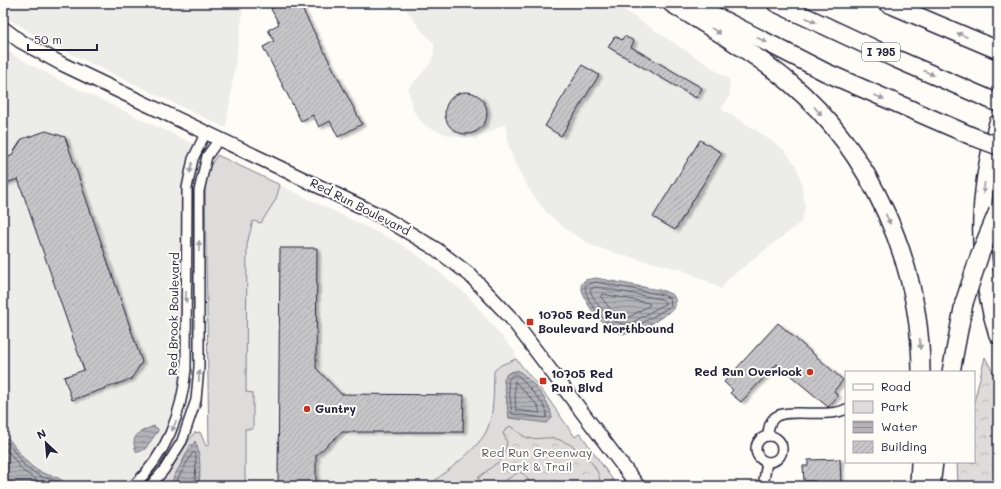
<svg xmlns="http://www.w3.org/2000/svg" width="1001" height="489" font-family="Mali,sans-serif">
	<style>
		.built { fill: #ecece9 }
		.green { fill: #dddcdb; stroke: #807f8b; fill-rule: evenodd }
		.forest { fill: url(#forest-crowns); stroke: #807f8b }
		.water { fill: url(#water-rules); stroke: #787885 }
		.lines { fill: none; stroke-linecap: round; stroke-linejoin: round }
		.shore { stroke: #5c5c6d; stroke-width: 1 }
		.building { fill: url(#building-hatch); stroke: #22223b; filter: url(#shadow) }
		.minor-casing { stroke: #22223b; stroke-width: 12 }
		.secondary-casing { stroke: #22223b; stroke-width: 16 }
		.motorway-casing { stroke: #22223b; stroke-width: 20 }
		.minor { stroke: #fdfcf7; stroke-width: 9 }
		.secondary { stroke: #fdfcf7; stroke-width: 13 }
		.motorway { stroke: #fdfcf7; stroke-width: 17 }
		.motorway-bridge-casing { stroke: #22223b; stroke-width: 20; stroke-linecap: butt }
		.motorway-bridge { stroke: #fdfcf7; stroke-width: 17 }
		.oneway { fill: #9a9aa2 }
		.poi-dot { fill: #c8321e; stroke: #fdfcf7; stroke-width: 1.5 }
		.labels { text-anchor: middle; stroke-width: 4; stroke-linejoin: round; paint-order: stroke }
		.shield { fill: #fdfcf7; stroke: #646373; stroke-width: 1 }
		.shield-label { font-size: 11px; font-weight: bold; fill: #22223b }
		.street-label { font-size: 12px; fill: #22223b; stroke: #fdfcf7 }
		.poi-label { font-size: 12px; font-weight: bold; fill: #22223b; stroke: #fdfcf7; text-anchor: start }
		.park-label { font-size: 12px; fill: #5a5a6b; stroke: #fdfcf7 }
	</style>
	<defs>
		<pattern id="forest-crowns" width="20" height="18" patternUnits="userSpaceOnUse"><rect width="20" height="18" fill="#dddcdb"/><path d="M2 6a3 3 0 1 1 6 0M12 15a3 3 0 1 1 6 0" fill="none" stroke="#bdbcbd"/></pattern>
		<pattern id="water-rules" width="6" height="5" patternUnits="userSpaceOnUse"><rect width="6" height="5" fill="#b2b2b7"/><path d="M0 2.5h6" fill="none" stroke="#909096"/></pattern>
		<pattern id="building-hatch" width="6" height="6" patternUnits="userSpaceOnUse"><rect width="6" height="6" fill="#c6c6c8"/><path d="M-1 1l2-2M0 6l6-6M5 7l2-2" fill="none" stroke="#aaaaad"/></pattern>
		<filter id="shadow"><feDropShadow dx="3.5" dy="2" stdDeviation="1" flood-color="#0004"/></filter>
	</defs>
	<rect width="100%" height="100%" fill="#fdfcf7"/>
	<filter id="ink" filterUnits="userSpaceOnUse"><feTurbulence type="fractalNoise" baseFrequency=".025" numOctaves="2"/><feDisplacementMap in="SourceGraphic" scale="8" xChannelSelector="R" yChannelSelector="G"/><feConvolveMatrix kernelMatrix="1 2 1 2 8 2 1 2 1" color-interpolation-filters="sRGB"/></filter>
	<g filter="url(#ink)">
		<g class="built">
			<path d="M3,3H244L226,128L44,41L3,15Z"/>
			<path d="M402,3H613L729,79L730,96L721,109L756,130L784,150L796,165L802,184L805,208L801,222L729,278L721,289L711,283L683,270L618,254L591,245L566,229L548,214L532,194L516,166L509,147L505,124L476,139L452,136L440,132L426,126L419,119L413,110L408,89L430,64L434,53V43L420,29Z"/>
			<path d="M3,49L55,78L206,150L199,162L193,189L191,385L181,426L159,465L140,486H3Z"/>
			<path d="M280,185L397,242L423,259L467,295L515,352L516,359L501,365L494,371L493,405L487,431L477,445L428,486H245V429L253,428L252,393H246L247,244L254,221L276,200Z"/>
		</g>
		<g class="green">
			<path d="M217,155L280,185L276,199L261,223L253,221L247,244L246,392L253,393V429H245V486H198L200,476L191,444L172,482L174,486H158L194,433L200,432L206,446L209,445L205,185L209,168Z"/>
			<path d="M516,359L547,397L575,437L580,433L617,486H428C446,471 475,452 486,432C495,414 493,390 494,371L501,365ZM512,371L523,374L546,401L551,411L509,418L504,380L507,374Z"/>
		</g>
		<g class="forest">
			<path d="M985,357L998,381V486H958L957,462H974V402Z"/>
			<path d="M510,426C516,430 522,436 528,438C536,440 545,437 553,438C573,442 602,464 600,486H531C528,479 526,474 519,472L496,486H484L478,478L503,458L507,442L503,433Z"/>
		</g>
		<g class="water">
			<path d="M596,278L664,291L673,295L676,301L674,309C663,316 644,330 632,333C609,340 583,304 581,285L585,280Z"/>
			<path d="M518,370C532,381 550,401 552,418L546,423L509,418L504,380L507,374Z"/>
			<path d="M154,426L158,429V431L145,449L139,452L136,451C129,435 141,431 154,426Z"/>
			<path d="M8,438C19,451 27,467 43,473C50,476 57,476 63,481V486C48,486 12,489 4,477C1,471 3,447 3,440Z"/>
			<path d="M195,441C201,455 201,471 198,486H174L172,482L174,476Z"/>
		</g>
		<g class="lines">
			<g class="shore">
				<path d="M596,282L663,295L670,298L671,306L632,329C612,333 586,306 585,286Z"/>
				<path d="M596,287L661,299L666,303L630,324C613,328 595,304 590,290Z"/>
				<path d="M603,294L649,303L650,305L626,319L611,310L601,297Z"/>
				<path d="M513,375H517L520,377L542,403L547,412L546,418L512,414L508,381Z"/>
				<path d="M515,381L538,406L540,413L516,410Z"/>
				<path d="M3,443H8L26,468L42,477L58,481L59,486"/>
				<path d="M3,448L6,449L23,471L40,482L54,486"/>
				<path d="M177,486L178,478L193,452L196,454L195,486"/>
			</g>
		</g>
		<g class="building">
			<path d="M282,3H299L362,124L338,137L330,121L319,127L313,115L301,121L263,47L274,41L268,30L279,24L271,9Z"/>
			<path d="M615,36L622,40L624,36L634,41L631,47L702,88L696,98L608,47Z"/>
			<path d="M582,65L599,75L561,136L545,126Z"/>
			<circle cx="466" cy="113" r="21"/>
			<path d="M46,131L65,137L142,362L131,379L72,400L64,377L84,370L18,179L3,184V159L11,156L22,139Z"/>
			<path d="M700,140L722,153L675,230L653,217Z"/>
			<path d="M280,248H317L316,368L341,394L464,395L463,432H342L316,455V486H278Z"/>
			<path d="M778,323L843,380L834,391L838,396L828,407L777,364L741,402L730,393L733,390L724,382Z"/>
			<path d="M840,459L841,486H815V481H804L803,466H808V460Z"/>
		</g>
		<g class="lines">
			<defs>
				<g id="minor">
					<circle cx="769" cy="449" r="13"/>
					<path d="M768,436C768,429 769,423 774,418C786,407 828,419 846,409"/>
					<path d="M133,486C166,456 182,413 186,369L187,188L193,159L206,132"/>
					<path d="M150,486L164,470L182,441L196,400L199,367V191L207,156L220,138"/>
					<path d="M763,486L767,462"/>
				</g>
				<path id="secondary" d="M3,28L20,41L62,64L381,216L436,249L470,275L511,318L638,486"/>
				<g id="motorway">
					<path d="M671,3C711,28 753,52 789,82C872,152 921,265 921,372"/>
					<path d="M690,3L825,72L974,137"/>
					<path d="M776,3L894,58L998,103"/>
					<path d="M887,3L998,50"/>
					<path d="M998,123C977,193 976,265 998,335"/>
					<path d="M951,372L964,303"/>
					<path d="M919,486L920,462"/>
					<path d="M931,486L934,462"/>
				</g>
			</defs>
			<use href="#minor" class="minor-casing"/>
			<use href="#secondary" class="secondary-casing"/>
			<use href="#motorway" class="motorway-casing"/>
			<use href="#minor" class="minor"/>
			<use href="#secondary" class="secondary"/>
			<use href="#motorway" class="motorway"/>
			<defs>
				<g id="motorway-bridge">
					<path d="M974,137L998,146"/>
					<path d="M964,303L980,254L998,211"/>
				</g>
			</defs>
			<use href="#motorway-bridge" class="motorway-bridge-casing"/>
			<use href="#motorway-bridge" class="motorway-bridge"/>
		</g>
		<defs><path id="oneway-solid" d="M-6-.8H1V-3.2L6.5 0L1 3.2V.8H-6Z"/></defs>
		<g class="oneway">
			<use href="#oneway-solid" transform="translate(811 20) rotate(25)"/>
			<use href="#oneway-solid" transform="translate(716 31) rotate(32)"/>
			<use href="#oneway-solid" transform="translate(962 35) rotate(-157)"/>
			<use href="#oneway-solid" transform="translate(762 40) rotate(27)"/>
			<use href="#oneway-solid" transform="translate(929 73) rotate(24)"/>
			<use href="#oneway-solid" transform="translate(879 97) rotate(23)"/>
			<use href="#oneway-solid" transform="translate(818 111) rotate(47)"/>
			<use href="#oneway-solid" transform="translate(191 168) rotate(102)"/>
			<use href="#oneway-solid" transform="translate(984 188) rotate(96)"/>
			<use href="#oneway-solid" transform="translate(888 219) rotate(65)"/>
			<use href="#oneway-solid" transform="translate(199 246) rotate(-90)"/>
			<use href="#oneway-solid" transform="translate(186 297) rotate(90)"/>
			<use href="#oneway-solid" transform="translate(920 344) rotate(86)"/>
			<use href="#oneway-solid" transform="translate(199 376) rotate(-88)"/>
			<use href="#oneway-solid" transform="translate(174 426) rotate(112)"/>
		</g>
	</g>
	<g class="poi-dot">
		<rect x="526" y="318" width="8" height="8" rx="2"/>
		<circle cx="810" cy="372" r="4"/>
		<rect x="539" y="377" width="8" height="8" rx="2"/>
		<circle cx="307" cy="409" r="4"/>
	</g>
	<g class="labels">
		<rect class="shield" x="862" y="43" width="38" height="18" rx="3"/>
		<g class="shield-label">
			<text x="881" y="56">I 795</text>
		</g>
		<g class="street-label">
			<text transform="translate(360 207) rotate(27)" y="4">Red Run Boulevard</text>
			<text transform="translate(174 314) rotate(-89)" y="4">Red Brook Boulevard</text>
		</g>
		<g class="poi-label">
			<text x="538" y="319">10705 Red Run<tspan x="538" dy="14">Boulevard Northbound</tspan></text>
			<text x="802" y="376" text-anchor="end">Red Run Overlook</text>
			<text x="551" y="378">10705 Red<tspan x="551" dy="14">Run Blvd</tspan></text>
			<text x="315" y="413">Guntry</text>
		</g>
		<g class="park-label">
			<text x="537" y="457">Red Run Greenway<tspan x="537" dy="14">Park &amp; Trail</tspan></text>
		</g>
	</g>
	<rect width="1001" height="489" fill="none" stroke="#fdfcf7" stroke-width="16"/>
	<rect x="8" y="8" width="985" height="473" fill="none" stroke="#22223b" stroke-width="1.5" filter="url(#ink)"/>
	<rect x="845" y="371" width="130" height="92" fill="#fdfcf7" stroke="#a5a5ac"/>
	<rect x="853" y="384" width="20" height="6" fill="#fdfcf7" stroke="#a5a5ac"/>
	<text x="881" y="391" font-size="12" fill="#22223b">Road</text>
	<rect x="853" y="401" width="20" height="12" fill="#dddcdb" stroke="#a5a5ac"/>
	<text x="881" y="411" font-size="12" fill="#22223b">Park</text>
	<rect x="853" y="421" width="20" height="12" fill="url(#water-rules)" stroke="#a5a5ac"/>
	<text x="881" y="431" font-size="12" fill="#22223b">Water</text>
	<rect x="853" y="441" width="20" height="12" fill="url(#building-hatch)" stroke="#a5a5ac"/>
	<text x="881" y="451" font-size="12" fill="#22223b">Building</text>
	<g transform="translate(46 443) rotate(334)" stroke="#fdfcf7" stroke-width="3" paint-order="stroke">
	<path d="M0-3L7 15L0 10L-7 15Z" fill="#22223b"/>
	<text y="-6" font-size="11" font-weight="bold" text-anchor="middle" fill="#22223b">N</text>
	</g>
	<path d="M28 44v6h69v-6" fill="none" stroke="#22223b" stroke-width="2"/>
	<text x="34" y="44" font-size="12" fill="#22223b" stroke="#fdfcf7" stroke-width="3" paint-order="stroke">50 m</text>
</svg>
